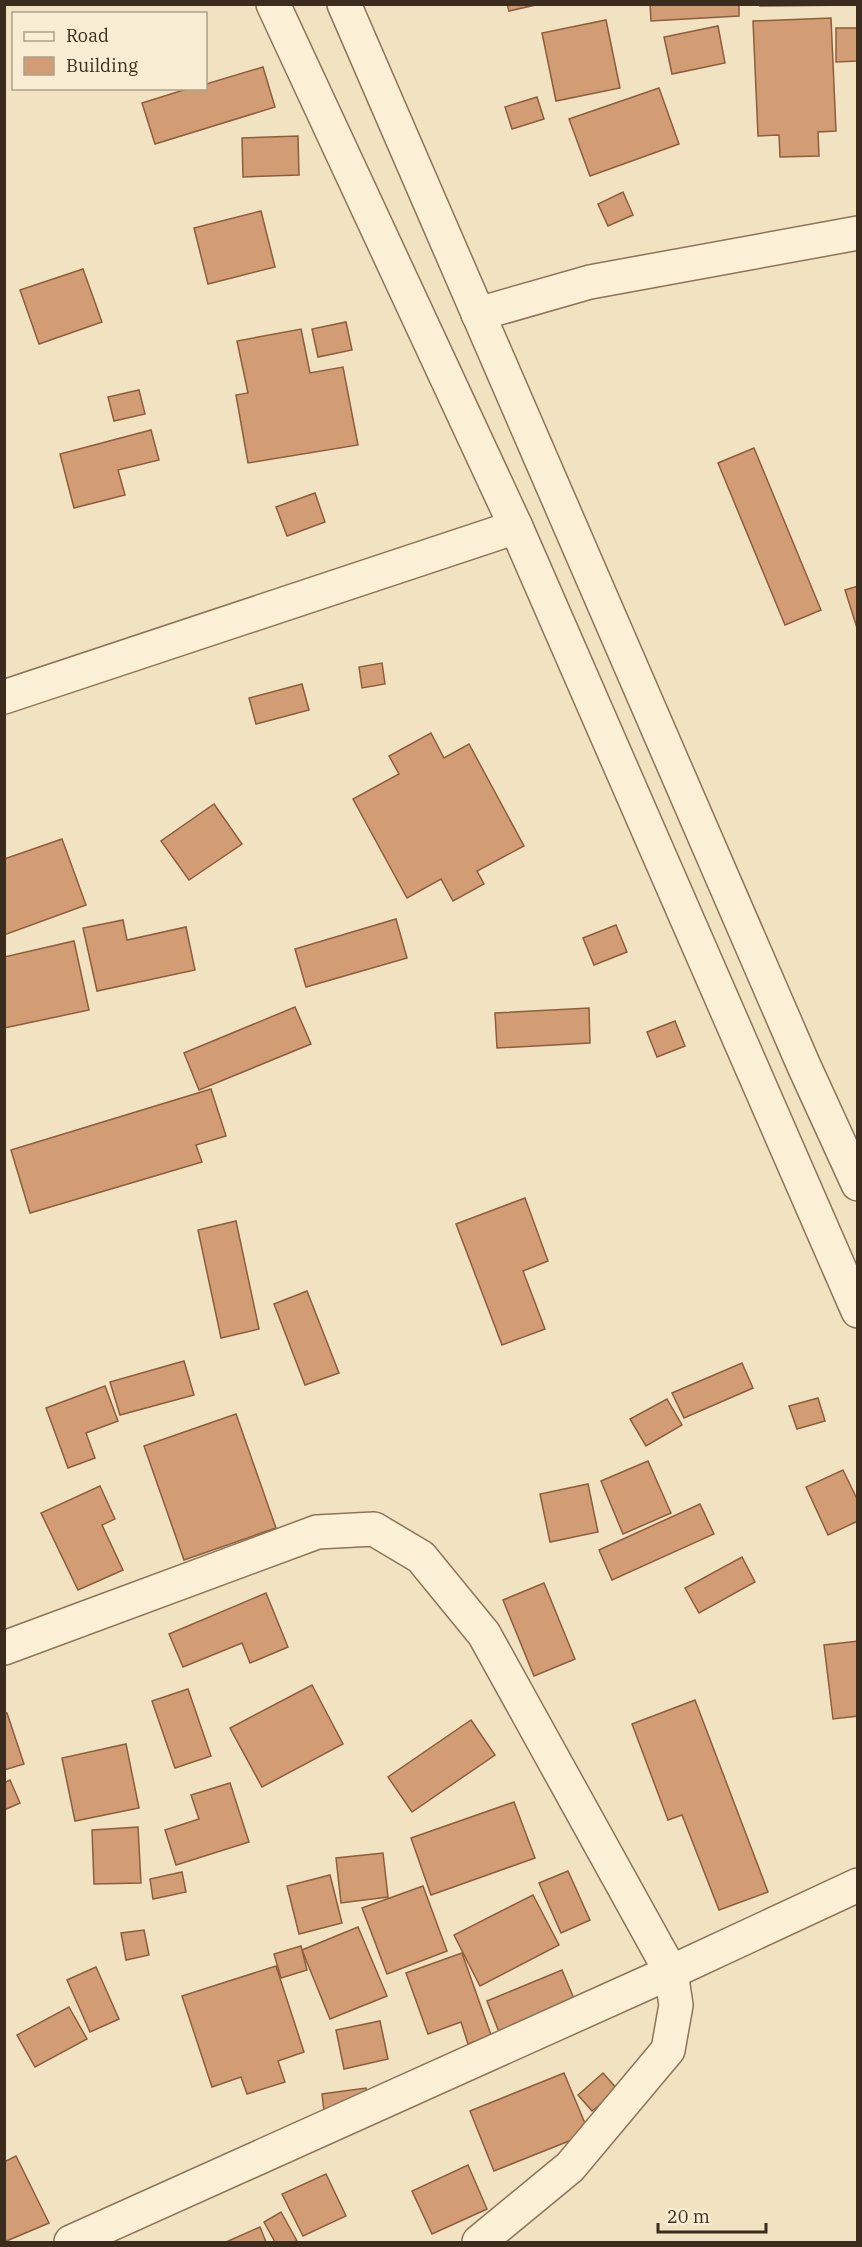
<svg xmlns="http://www.w3.org/2000/svg" width="862" height="2247" font-family="'IBM Plex Serif',serif">
	<style>
		.building { fill: #d29d75; stroke: #8d5d3c; stroke-width: 1.5 }
		.lines { fill: none; stroke-linecap: round; stroke-linejoin: round }
		.minor-casing { stroke: #8c7458; stroke-width: 36 }
		.minor { stroke: #fbf0d6; stroke-width: 33 }
	</style>
	<rect width="100%" height="100%" fill="#f1e3c2"/>
	<g class="building">
		<path d="M507,4H540L509,11Z"/>
		<path d="M650,4H739V16L651,21Z"/>
		<path d="M760,4H858V5L760,6Z"/>
		<path d="M831,18L836,131L818,132L819,156L780,157L779,135L758,136L753,21Z"/>
		<path d="M606,20L620,88L556,101L542,33Z"/>
		<path d="M718,26L725,63L672,74L664,37Z"/>
		<path d="M836,28H858V61L836,62Z"/>
		<path d="M263,67L275,107L155,144L142,103L190,88H206V84Z"/>
		<path d="M659,88L679,144L590,176L569,119Z"/>
		<path d="M537,97L544,119L512,129L505,107Z"/>
		<path d="M298,136L299,175L243,177L242,138Z"/>
		<path d="M623,192L633,215L608,226L598,204Z"/>
		<path d="M261,211L275,267L208,284L194,228Z"/>
		<path d="M83,269L102,322L39,344L20,290Z"/>
		<path d="M346,322L352,350L318,357L312,329Z"/>
		<path d="M301,329L310,373L343,367L358,445L248,463L236,395L248,393L237,341Z"/>
		<path d="M139,390L145,414L114,421L108,397Z"/>
		<path d="M151,430L159,460L118,470L125,495L74,508L60,454Z"/>
		<path d="M754,448L821,610L785,625L718,463Z"/>
		<path d="M315,493L325,522L287,536L276,507Z"/>
		<path d="M858,586V628H857L845,590Z"/>
		<path d="M382,663L385,684L362,688L359,667Z"/>
		<path d="M302,684L309,710L256,724L249,698Z"/>
		<path d="M431,733L444,758L469,744L524,846L477,871L484,884L453,901L441,879L407,898L353,799L399,774L389,756Z"/>
		<path d="M214,804L242,844L189,880L161,841Z"/>
		<path d="M62,839L86,905L4,935V859Z"/>
		<path d="M396,919L407,958L306,987L295,949Z"/>
		<path d="M123,920L127,940L186,927L195,970L97,991L83,928Z"/>
		<path d="M616,925L627,952L594,965L583,938Z"/>
		<path d="M74,941L89,1010L4,1028V957Z"/>
		<path d="M295,1007L311,1044L199,1090L184,1053Z"/>
		<path d="M589,1008L590,1043L497,1048L495,1013Z"/>
		<path d="M675,1021L685,1046L657,1057L647,1032Z"/>
		<path d="M211,1089L226,1136L196,1145L202,1162L30,1213L11,1150Z"/>
		<path d="M525,1198L548,1261L523,1271L545,1329L502,1345L456,1224Z"/>
		<path d="M236,1221L259,1329L221,1338L198,1230Z"/>
		<path d="M307,1291L339,1373L305,1385L274,1304Z"/>
		<path d="M184,1361L194,1395L120,1415L110,1382Z"/>
		<path d="M742,1363L753,1388L684,1418L672,1393Z"/>
		<path d="M105,1386L118,1421L86,1433L95,1458L68,1468L46,1408Z"/>
		<path d="M818,1398L825,1421L797,1429L789,1406Z"/>
		<path d="M667,1399L682,1425L646,1446L630,1419Z"/>
		<path d="M236,1414L276,1528L184,1560L144,1446Z"/>
		<path d="M648,1461L671,1513L623,1534L601,1481Z"/>
		<path d="M843,1470L858,1501V1521L828,1535L806,1487Z"/>
		<path d="M588,1484L598,1532L550,1542L540,1494Z"/>
		<path d="M100,1486L115,1519L102,1525L123,1570L78,1590L41,1513Z"/>
		<path d="M700,1504L714,1534L612,1580L599,1550Z"/>
		<path d="M742,1557L755,1582L699,1613L685,1588Z"/>
		<path d="M544,1583L575,1659L534,1676L503,1600Z"/>
		<path d="M266,1593L288,1647L250,1663L242,1643L183,1667L169,1634Z"/>
		<path d="M858,1641V1716L833,1719L824,1645Z"/>
		<path d="M312,1685L343,1744L262,1787L230,1728Z"/>
		<path d="M188,1689L211,1756L175,1768L152,1701Z"/>
		<path d="M695,1700L768,1892L719,1910L682,1815L668,1820L632,1724Z"/>
		<path d="M4,1713H7L24,1764L4,1770Z"/>
		<path d="M471,1720L495,1755L412,1812L388,1777Z"/>
		<path d="M126,1744L139,1808L75,1821L62,1758Z"/>
		<path d="M10,1780L20,1803L4,1810V1783Z"/>
		<path d="M230,1783L249,1842L176,1865L165,1830L199,1819L191,1795Z"/>
		<path d="M514,1802L535,1858L431,1895L411,1838Z"/>
		<path d="M138,1827L141,1883L94,1884L92,1830Z"/>
		<path d="M383,1853L388,1897L341,1903L336,1858Z"/>
		<path d="M568,1871L590,1920L561,1933L539,1883Z"/>
		<path d="M182,1872L186,1892L153,1899L150,1879Z"/>
		<path d="M330,1875L342,1923L299,1934L287,1886Z"/>
		<path d="M423,1886L447,1951L387,1974L362,1908Z"/>
		<path d="M533,1895L559,1945L480,1986L454,1935Z"/>
		<path d="M358,1927L387,1996L330,2019L302,1950Z"/>
		<path d="M144,1930L149,1955L126,1960L121,1933Z"/>
		<path d="M301,1946L307,1970L281,1978L274,1954Z"/>
		<path d="M462,1953L491,2035L468,2044L461,2022L428,2034L406,1973Z"/>
		<path d="M276,1966L304,2052L278,2061L285,2082L247,2094L241,2077L212,2087L182,1996Z"/>
		<path d="M96,1967L119,2019L90,2032L67,1980Z"/>
		<path d="M562,1970L575,2001L499,2032L487,2001Z"/>
		<path d="M69,2007L87,2039L35,2067L17,2035Z"/>
		<path d="M380,2021L388,2059L344,2069L336,2030Z"/>
		<path d="M564,2073L589,2133L494,2171L470,2111Z"/>
		<path d="M603,2073L618,2090L592,2111L578,2095Z"/>
		<path d="M366,2088L368,2108L324,2112L322,2094Z"/>
		<path d="M16,2156L49,2223L4,2242V2162Z"/>
		<path d="M468,2165L487,2209L432,2234L412,2191Z"/>
		<path d="M326,2174L346,2216L303,2236L282,2194Z"/>
		<path d="M281,2212L297,2241L293,2242H275L264,2222Z"/>
		<path d="M260,2227L266,2242H226Z"/>
	</g>
	<g class="lines">
		<defs>
			<g id="minor">
				<path d="M273,4L516,527L858,1311"/>
				<path d="M344,4L804,1066L858,1184"/>
				<path d="M478,314L590,282L858,233"/>
				<path d="M4,697L516,527"/>
				<path d="M4,1648L317,1532L374,1529L421,1557L484,1634L671,1972L676,2005L668,2050L570,2167L479,2242"/>
				<path d="M71,2242L671,1972L858,1885"/>
			</g>
		</defs>
		<use href="#minor" class="minor-casing"/>
		<use href="#minor" class="minor"/>
	</g>
	<rect width="862" height="2247" fill="none" stroke="#3b2c1d" stroke-width="12"/>
	<rect x="12" y="12" width="195" height="78" fill="#f8edd2" stroke="#aca08a" stroke-width="1.5"/>
	<rect x="24" y="32" width="30" height="9" fill="#fbf0d6" stroke="#aca08a" stroke-width="1.5"/>
	<text x="66" y="42" font-size="18" fill="#3b2c1d">Road</text>
	<rect x="24" y="57" width="30" height="18" fill="#d29d75" stroke="#aca08a" stroke-width="1.5"/>
	<text x="66" y="72" font-size="18" fill="#3b2c1d">Building</text>
	<path d="M658 2223v9h108v-9" fill="none" stroke="#3b2c1d" stroke-width="3"/>
	<text x="667" y="2223" font-size="18" fill="#3b2c1d" stroke="#f8edd2" stroke-width="4.5" paint-order="stroke">20 m</text>
</svg>
